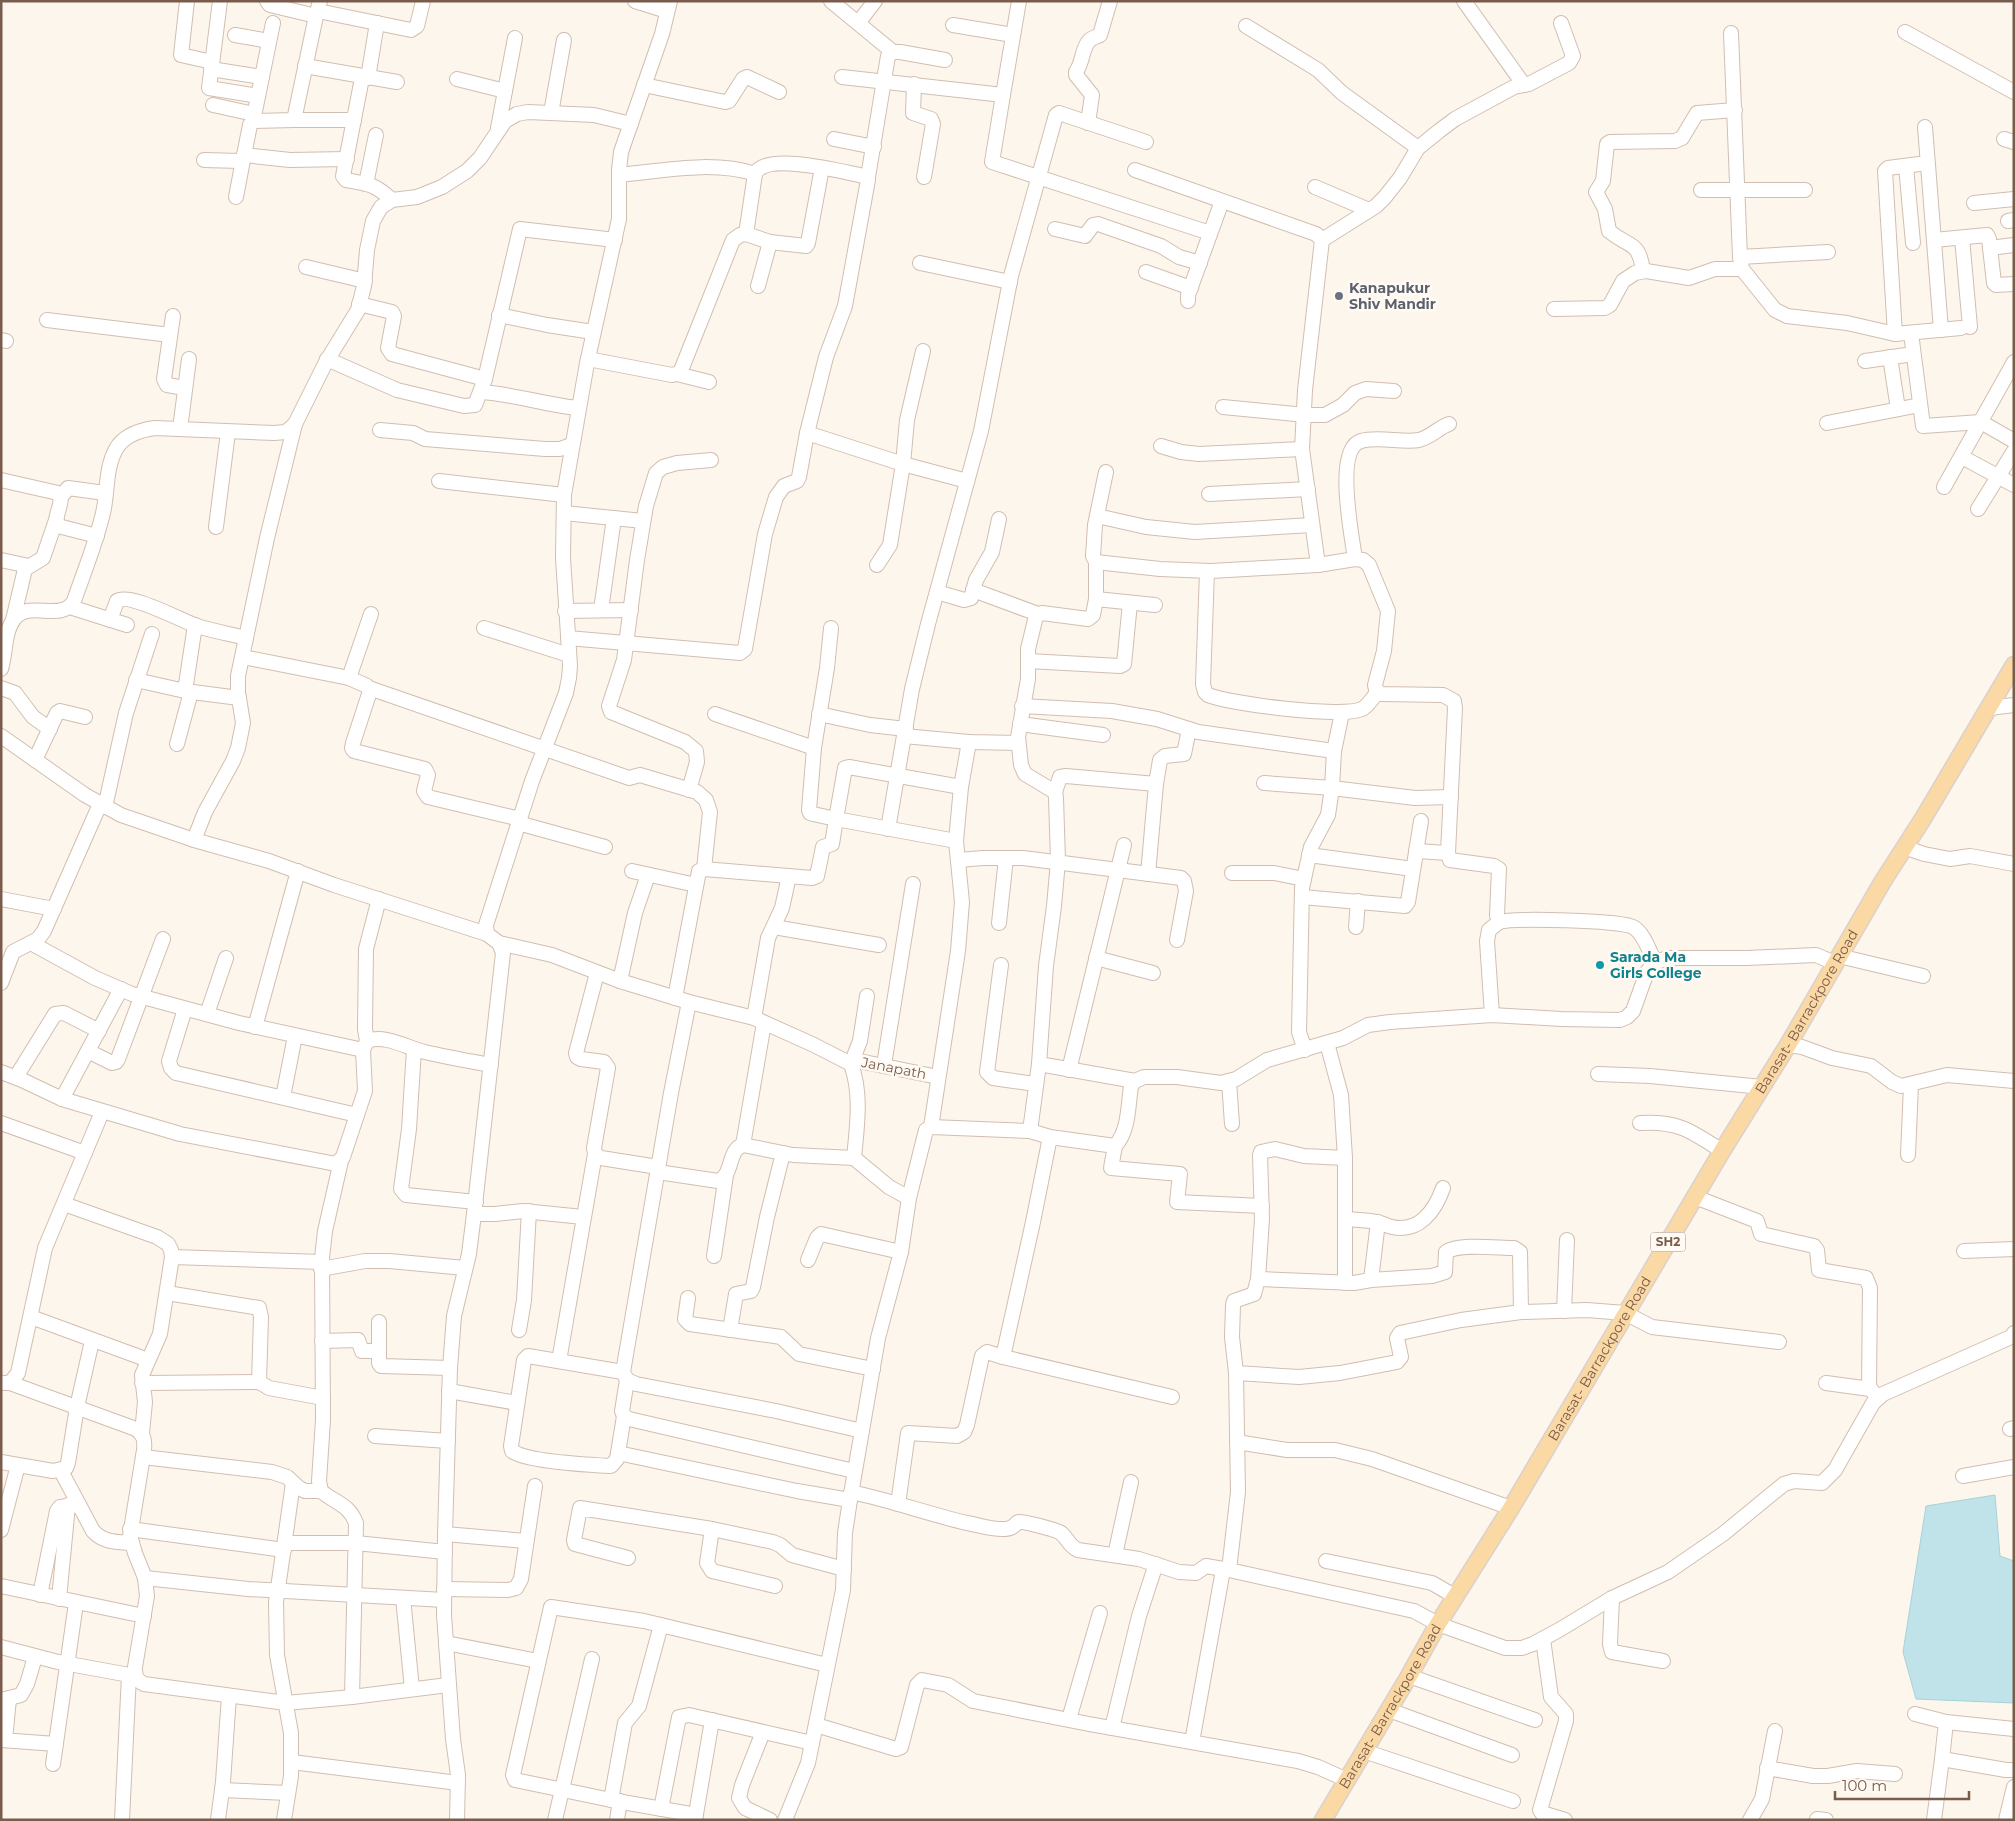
<svg xmlns="http://www.w3.org/2000/svg" width="2015" height="1821" font-family="Montserrat,sans-serif">
	<style>
		.water { fill: #bfe3e8; stroke: #a5d3da }
		.lines { fill: none; stroke-linecap: round; stroke-linejoin: round }
		.minor-casing { stroke: #d1beb0; stroke-width: 16 }
		.major-casing { stroke: #dad1cd; stroke-width: 19 }
		.minor { stroke: #fff; stroke-width: 14 }
		.major { stroke: #fbd9a5; stroke-width: 16 }
		.worship-dot { fill: #6b7280; stroke: #fffaf3; stroke-width: 2 }
		.culture-dot { fill: #0f9aa8; stroke: #fffaf3; stroke-width: 2 }
		.labels { text-anchor: middle; stroke-width: 5; stroke-linejoin: round; paint-order: stroke }
		.shield { fill: #fffaf3; stroke: #a28b7f; stroke-width: 1 }
		.shield-label { font-size: 12px; font-weight: bold; fill: #7a5c4d }
		.worship-label { font-size: 14px; font-weight: bold; fill: #5b616d; stroke: #fffaf3; text-anchor: start }
		.culture-label { font-size: 14px; font-weight: bold; fill: #0d838f; stroke: #fffaf3; text-anchor: start }
		.street-label { font-size: 14px; fill: #7a5c4d; stroke: #fffaf3 }
	</style>
	<rect width="100%" height="100%" fill="#fdf6ec"/>
	<path class="water" d="M1995,1495L2000,1556L2014,1561V1703L1916,1699L1903,1652L1926,1506Z"/>
	<g class="lines">
		<defs>
			<g id="minor">
				<path d="M187,1L181,55L212,62"/>
				<path d="M220,1L209,88L258,96"/>
				<path d="M267,1L270,5L316,16L320,1"/>
				<path d="M635,1L667,11"/>
				<path d="M831,1L893,52"/>
				<path d="M1464,1L1524,85"/>
				<path d="M318,11L411,30L417,26L423,1"/>
				<path d="M858,23L875,1"/>
				<path d="M953,25L1013,35"/>
				<path d="M1246,26L1318,70L1342,93L1418,148"/>
				<path d="M1905,32L2014,92"/>
				<path d="M1731,33L1740,257L1742,269L1775,310L1787,316L1847,323L1895,334L1961,328"/>
				<path d="M235,35L269,41"/>
				<path d="M305,66L397,82"/>
				<path d="M211,69L262,77"/>
				<path d="M842,77L1003,95L1019,1"/>
				<path d="M362,78L343,176L346,180C369,184 375,184 392,200"/>
				<path d="M368,78L377,23"/>
				<path d="M457,79L505,91"/>
				<path d="M914,84L913,113L931,119L933,124L924,177"/>
				<path d="M644,85L725,102L729,101L743,79L747,77L779,92"/>
				<path d="M1003,95L992,162L1210,233"/>
				<path d="M213,105L254,114"/>
				<path d="M551,113L564,40"/>
				<path d="M294,120H354"/>
				<path d="M253,121L273,23"/>
				<path d="M1088,123L1092,95L1076,75V72C1084,60 1081,50 1089,41C1091,38 1096,37 1100,35L1110,1"/>
				<path d="M1925,127L1941,330"/>
				<path d="M498,128L515,38"/>
				<path d="M834,139L874,147"/>
				<path d="M2004,139L2014,142"/>
				<path d="M244,155L290,160L347,159"/>
				<path d="M204,160L241,161L243,160L250,125L253,121L294,120L316,16"/>
				<path d="M1906,166L1913,243"/>
				<path d="M1135,170L1316,234L1322,240L1305,390L1302,449L1318,565"/>
				<path d="M755,174L746,234L770,242L806,246L808,243L822,168"/>
				<path d="M868,177L888,56L893,52H900L945,60"/>
				<path d="M366,184L376,135"/>
				<path d="M1315,187L1369,210"/>
				<path d="M1701,190H1805"/>
				<path d="M236,197L243,160"/>
				<path d="M1974,203L2014,199"/>
				<path d="M2008,221L2014,220"/>
				<path d="M1055,229L1085,236L1093,225L1098,224L1161,246L1179,257L1200,263"/>
				<path d="M1962,238L1970,327"/>
				<path d="M1322,240L1376,206L1385,197L1400,178L1418,148L1439,131L1455,119L1514,87L1529,84L1569,63L1573,56L1561,23"/>
				<path d="M1934,240L1987,235L1989,239L1994,283L1996,285L2014,284"/>
				<path d="M1990,248L2014,245"/>
				<path d="M1740,257L1828,252"/>
				<path d="M920,263L1010,282"/>
				<path d="M306,267L365,281"/>
				<path d="M1643,271C1639,240 1629,248 1609,231L1605,209L1596,192L1603,181L1607,144L1610,142L1675,141L1682,138L1697,113L1735,110"/>
				<path d="M1146,272L1191,288"/>
				<path d="M758,286L770,242"/>
				<path d="M1188,301V295L1222,201"/>
				<path d="M359,304L392,312L394,316L388,348L392,354L485,379"/>
				<path d="M1554,309L1605,308L1610,305L1623,281L1635,273L1646,271L1689,278L1715,269H1742"/>
				<path d="M499,315L547,325L593,332"/>
				<path d="M173,316L164,379L167,385L185,388"/>
				<path d="M47,320L170,335"/>
				<path d="M1911,333L1923,426L1981,422L2014,441"/>
				<path d="M1895,334L1885,171L1888,168L1927,163"/>
				<path d="M1,340L6,341"/>
				<path d="M1890,357L1898,409"/>
				<path d="M327,359L397,390L464,406L475,405L485,379L520,229L615,240"/>
				<path d="M588,359L672,375L680,373L733,240L740,235L746,234"/>
				<path d="M1865,361L1913,354"/>
				<path d="M677,374L709,382"/>
				<path d="M481,392C514,394 545,405 578,408"/>
				<path d="M1223,407L1305,415H1325L1343,405L1355,393L1366,389L1394,391"/>
				<path d="M1827,423L1920,405"/>
				<path d="M180,429L189,359"/>
				<path d="M380,430L413,433L425,439L545,449H560L571,445"/>
				<path d="M807,433L903,464L967,481"/>
				<path d="M1161,446L1181,452L1199,454L1302,449"/>
				<path d="M1962,457L2014,485"/>
				<path d="M1,480L58,493C66,504 52,514 58,526L97,536"/>
				<path d="M439,481L564,495"/>
				<path d="M1944,487L2014,362"/>
				<path d="M1209,494L1308,489"/>
				<path d="M61,497L68,488L105,493"/>
				<path d="M1978,509L2014,451"/>
				<path d="M564,513L643,521"/>
				<path d="M1097,516L1146,527L1195,532L1312,525"/>
				<path d="M216,527L228,432"/>
				<path d="M1355,559C1352,536 1334,449 1361,441C1379,436 1402,443 1419,440C1431,437 1438,428 1449,424"/>
				<path d="M1,560L29,566"/>
				<path d="M1096,562L1160,569L1211,571L1318,565L1355,559L1363,560L1369,565L1388,611L1384,651L1375,685L1376,690L1381,694L1443,695L1454,701L1455,708L1448,853L1450,860L1494,866L1499,869L1497,915L1499,922C1513,918 1622,920 1633,927C1644,933 1649,951 1655,962"/>
				<path d="M877,565L890,545L903,464L907,420L923,351"/>
				<path d="M1207,571L1203,684L1205,692L1208,695C1230,704 1342,718 1362,709C1368,706 1373,697 1378,692"/>
				<path d="M973,590L1038,614"/>
				<path d="M937,592L964,600L971,598L976,580L992,552L999,519"/>
				<path d="M1096,599V562L1093,556L1095,525L1106,472"/>
				<path d="M70,607L127,625"/>
				<path d="M601,610L614,518"/>
				<path d="M565,611L631,610"/>
				<path d="M371,614L350,675L349,678L367,686L370,691L353,743L352,748L354,751L425,769L428,775L424,791L428,797L520,819"/>
				<path d="M13,620L25,569L43,558L56,520"/>
				<path d="M110,620L117,601C129,592 182,621 197,626C213,631 230,634 246,638"/>
				<path d="M484,628L569,655"/>
				<path d="M568,638L740,653L745,649L765,534L776,497L784,486L797,481L799,477L807,433L826,357L845,306L868,180V177L864,176C843,172 766,151 755,174C713,160 662,171 619,175"/>
				<path d="M243,657L349,678"/>
				<path d="M1028,661L1120,666L1124,664L1130,603"/>
				<path d="M1,669C6,653 4,632 14,619C29,599 61,623 74,601C84,572 96,543 103,513C108,492 105,469 116,449C124,435 140,430 155,428L274,433L286,432L295,424L326,362L358,310L364,286L367,250L373,221L381,207L392,200L417,197L442,187L467,171L480,158L505,121L517,114L528,112L594,115L631,124"/>
				<path d="M136,680L185,691L239,698"/>
				<path d="M1,688L15,693L33,717L50,729"/>
				<path d="M369,688L629,778L640,775L697,792L706,800L710,812L704,869"/>
				<path d="M185,691L195,625"/>
				<path d="M1022,706L1112,711L1157,719L1198,732L1334,751"/>
				<path d="M1989,708L2014,705"/>
				<path d="M715,714L814,748"/>
				<path d="M819,714L870,725L906,729"/>
				<path d="M1020,724L1103,735"/>
				<path d="M1,736L85,795L121,815L194,840L269,861L334,885L487,934"/>
				<path d="M904,736L969,742L1018,743"/>
				<path d="M177,744L191,692"/>
				<path d="M35,760L57,713L60,711L85,717"/>
				<path d="M1264,783L1332,788L1415,798L1451,797"/>
				<path d="M689,790L697,762L696,751L685,742L611,712L609,706L624,660L637,560L646,506L656,473L663,467L677,463L711,460"/>
				<path d="M1055,792L1060,777L1066,776L1156,784"/>
				<path d="M105,807L126,713L152,634"/>
				<path d="M518,823L605,847"/>
				<path d="M888,829L912,689L928,624L981,431L1011,276L1056,115L1059,113L1146,142"/>
				<path d="M194,840L205,812L233,761L238,748L243,723L238,692V676L267,538L295,424"/>
				<path d="M956,841L836,819L845,768L849,767L961,787"/>
				<path d="M1904,847L1924,854L1950,859L1970,856L2014,864"/>
				<path d="M1416,851L1448,853"/>
				<path d="M1309,855L1413,869"/>
				<path d="M958,860L983,858H1006"/>
				<path d="M632,871L696,885"/>
				<path d="M1232,873H1274L1304,879"/>
				<path d="M1148,874L1156,784L1160,760L1165,756L1184,754L1189,729"/>
				<path d="M1302,897L1405,906L1408,902L1421,821"/>
				<path d="M1,899L54,909"/>
				<path d="M999,923L1006,858H1023L1181,878L1184,881L1186,891L1177,940"/>
				<path d="M774,927L879,945"/>
				<path d="M1356,927L1358,901"/>
				<path d="M31,943L95,978L132,994L239,1023L363,1050L367,1041C386,1034 407,1048 425,1052C446,1057 469,1061 491,1065"/>
				<path d="M499,943L552,955L620,981L689,1002L754,1018L814,1045L851,1064C862,1094 857,1126 854,1158L889,1187L909,1198"/>
				<path d="M1839,956L1923,976"/>
				<path d="M1096,958L1153,973"/>
				<path d="M1001,965L987,1072L993,1078L1035,1084"/>
				<path d="M597,973L576,1053L577,1057L581,1059L604,1062L608,1068L594,1148L595,1154L601,1158L658,1167"/>
				<path d="M620,981L635,913L648,875"/>
				<path d="M1,983L13,952L38,939L44,931L100,804"/>
				<path d="M675,998L699,871L704,869L812,878L817,876L823,847L832,844L836,819L813,814L810,813L809,810L814,748L827,668L831,628"/>
				<path d="M689,1002L671,1093L623,1372L627,1380L636,1384L776,1411L862,1431"/>
				<path d="M185,1009L169,1061L171,1068L176,1073L357,1115"/>
				<path d="M207,1014L226,958"/>
				<path d="M1492,1015L1487,941L1489,930L1499,922"/>
				<path d="M754,1018L768,938L782,908L789,876"/>
				<path d="M255,1027L298,871"/>
				<path d="M367,1041L365,1029L366,949L379,899"/>
				<path d="M1327,1043L1341,1095L1345,1158"/>
				<path d="M1788,1045L1802,1047L1832,1058L1871,1066L1892,1082L1901,1086L1947,1075L2014,1081"/>
				<path d="M414,1049L409,1129L401,1189L406,1195L476,1202"/>
				<path d="M1305,1050L1299,1032L1302,888L1311,847L1328,815L1332,788L1334,751L1342,713"/>
				<path d="M88,1051L112,1063L116,1062L118,1059L163,939"/>
				<path d="M851,1064L859,1061L938,1077"/>
				<path d="M851,1064L860,1041L867,996"/>
				<path d="M1039,1064L1135,1081"/>
				<path d="M884,1065L913,884"/>
				<path d="M1069,1070L1124,845"/>
				<path d="M1,1072L22,1080L62,1099L180,1134L336,1164L343,1157L365,1091L363,1050"/>
				<path d="M1598,1074L1650,1076L1762,1087"/>
				<path d="M16,1077L55,1014L64,1013L99,1031"/>
				<path d="M1229,1081L1232,1124"/>
				<path d="M283,1097L295,1036"/>
				<path d="M62,1099L121,989"/>
				<path d="M1,1123L85,1153"/>
				<path d="M1640,1123C1679,1121 1691,1131 1722,1151"/>
				<path d="M931,1127L958,951L962,902L956,841L961,787L969,742"/>
				<path d="M1030,1131L1039,1064L1046,966L1054,906L1058,861L1056,798L1055,792L1025,774L1021,765L1018,737L1028,679V649L1036,616L1042,613L1088,619L1093,615L1096,599L1155,605"/>
				<path d="M743,1145L764,1023"/>
				<path d="M1115,1146L1111,1168L1180,1174L1177,1202L1262,1206"/>
				<path d="M1908,1155L1911,1085"/>
				<path d="M341,1161L325,1231L322,1258L323,1420L319,1481L321,1491C335,1503 349,1504 356,1523L352,1697"/>
				<path d="M658,1172L718,1181C734,1175 727,1150 743,1145L793,1155L854,1158"/>
				<path d="M1695,1197L1757,1221L1761,1234L1814,1246L1817,1250L1819,1270L1866,1278L1870,1288L1869,1387L1878,1398"/>
				<path d="M64,1204L157,1237L168,1244L171,1250L172,1257L160,1334L142,1375L145,1402L142,1433"/>
				<path d="M474,1214H495L523,1211L583,1217"/>
				<path d="M1345,1219C1356,1220 1367,1220 1377,1222C1382,1223 1387,1226 1392,1227C1419,1233 1435,1211 1443,1188"/>
				<path d="M1964,1251L2014,1249"/>
				<path d="M714,1256L726,1175"/>
				<path d="M172,1257L322,1262"/>
				<path d="M808,1260L817,1238L821,1234L901,1252"/>
				<path d="M321,1269L365,1261H389L465,1268"/>
				<path d="M1258,1279L1262,1219L1260,1155L1261,1152L1275,1149L1304,1156L1345,1158V1283"/>
				<path d="M1371,1280L1378,1222"/>
				<path d="M167,1293L259,1308L261,1317L259,1382L269,1388L323,1398"/>
				<path d="M688,1298L685,1319L690,1324L781,1337L799,1354L873,1369"/>
				<path d="M1564,1311L1567,1240"/>
				<path d="M1521,1312L1520,1252L1514,1248C1497,1248 1459,1243 1446,1252L1445,1272L1432,1276L1371,1280L1354,1283L1258,1279L1254,1294L1234,1301L1233,1305L1232,1337L1236,1373L1238,1492L1229,1570L1414,1611L1438,1624L1505,1648H1522L1533,1644L1559,1630L1612,1598L1668,1572L1723,1534L1784,1484L1794,1481L1822,1483L1835,1470L1873,1403L1883,1394L2011,1337L2014,1333"/>
				<path d="M31,1317L148,1360"/>
				<path d="M379,1322V1363L381,1366L450,1368"/>
				<path d="M519,1330L524,1300L529,1211"/>
				<path d="M730,1330L736,1294L751,1291L753,1287L767,1217L783,1153"/>
				<path d="M322,1341L358,1340L362,1351H379"/>
				<path d="M1003,1357L1172,1397"/>
				<path d="M559,1361L595,1154"/>
				<path d="M623,1372L528,1356L524,1360L511,1446L512,1451C527,1462 591,1465 611,1466L617,1459L624,1416"/>
				<path d="M1236,1373L1299,1377L1340,1373L1397,1362L1401,1357L1397,1338L1400,1333L1461,1320L1521,1312L1587,1310L1625,1313L1652,1327L1779,1342"/>
				<path d="M627,1380L622,1411L624,1416L629,1419L854,1471"/>
				<path d="M2,1383H10L18,1373L45,1248L102,1112"/>
				<path d="M10,1383L136,1429C144,1435 145,1440 144,1450L130,1536L135,1553L145,1578L147,1596L135,1667C135,1676 136,1680 144,1684L286,1703L352,1697L448,1685"/>
				<path d="M142,1383L259,1382"/>
				<path d="M1826,1383L1870,1389"/>
				<path d="M449,1391L517,1403"/>
				<path d="M2010,1429L2014,1428"/>
				<path d="M375,1436L448,1441"/>
				<path d="M1237,1442L1287,1450H1335L1372,1459L1511,1508"/>
				<path d="M618,1453L797,1491L850,1500"/>
				<path d="M143,1457L272,1472L287,1477L299,1488L305,1491H321"/>
				<path d="M1,1462L53,1471L66,1468L68,1463L77,1407L92,1341"/>
				<path d="M61,1471L93,1531C104,1543 117,1542 132,1543"/>
				<path d="M1963,1476L2014,1467"/>
				<path d="M851,1492C890,1500 928,1514 967,1523C979,1525 992,1530 1005,1529C1011,1529 1014,1526 1018,1522C1023,1521 1057,1530 1061,1533C1067,1538 1070,1547 1078,1550L1139,1559L1179,1572L1196,1573L1206,1566L1229,1570"/>
				<path d="M898,1504L908,1433L957,1436L964,1432L967,1425L982,1356L987,1352L1003,1357L1033,1222L1050,1137"/>
				<path d="M130,1529L284,1550"/>
				<path d="M712,1529L707,1563L712,1571L775,1586"/>
				<path d="M1,1530L18,1465"/>
				<path d="M445,1534L526,1541"/>
				<path d="M285,1543H356L445,1552"/>
				<path d="M1115,1555L1131,1482"/>
				<path d="M628,1558L575,1544L574,1540L580,1508L712,1529L773,1542L780,1545L792,1555L844,1569"/>
				<path d="M1326,1561L1432,1583L1456,1597"/>
				<path d="M145,1578L248,1589L444,1600"/>
				<path d="M1,1586L144,1616"/>
				<path d="M444,1589L508,1590L516,1588L521,1579L535,1486"/>
				<path d="M40,1595L57,1511L60,1507L79,1505"/>
				<path d="M403,1598L412,1689"/>
				<path d="M1612,1598L1610,1644L1612,1652L1663,1661"/>
				<path d="M59,1599L68,1505"/>
				<path d="M1543,1639L1551,1697L1566,1714V1721L1540,1810L1542,1813L1565,1820"/>
				<path d="M446,1643L538,1661"/>
				<path d="M1,1647L58,1662L135,1676"/>
				<path d="M1409,1676L1535,1720"/>
				<path d="M1,1700L21,1695L27,1684L35,1657"/>
				<path d="M1389,1710L1512,1755"/>
				<path d="M1915,1714L1946,1722L1942,1759"/>
				<path d="M1069,1719L1100,1613"/>
				<path d="M1946,1722L2014,1729"/>
				<path d="M816,1725L896,1749L901,1747L917,1685L922,1680L948,1685L973,1701L1089,1724L1298,1761L1318,1767L1347,1780"/>
				<path d="M1112,1728L1139,1616L1156,1564"/>
				<path d="M763,1732L742,1785L739,1798L745,1808L770,1820"/>
				<path d="M1,1740L56,1744"/>
				<path d="M5,1740L9,1699"/>
				<path d="M1192,1742L1223,1570"/>
				<path d="M1364,1751L1513,1801"/>
				<path d="M292,1762L458,1783"/>
				<path d="M53,1764L76,1603"/>
				<path d="M1767,1768L1813,1776H1828L1857,1771L1895,1774"/>
				<path d="M222,1790L288,1793"/>
				<path d="M611,1800L625,1723L639,1706L661,1625"/>
				<path d="M661,1809L679,1717L689,1715L812,1743"/>
				<path d="M696,1815L611,1800L515,1780L513,1775L551,1607L644,1621L827,1665"/>
				<path d="M1817,1819L1826,1820"/>
				<path d="M122,1820L129,1675"/>
				<path d="M218,1820L223,1782L229,1696"/>
				<path d="M284,1820L291,1776V1733L277,1655L276,1602L293,1483"/>
				<path d="M457,1820L458,1775L453,1739L444,1615L445,1534L450,1368L454,1316L469,1254L474,1214L503,953L499,943L487,934L486,925L532,781L566,693L569,678L570,666L563,558L564,495L587,363L619,219V170L621,152L662,34L670,1"/>
				<path d="M555,1820L592,1659"/>
				<path d="M617,1820L620,1801"/>
				<path d="M695,1820L712,1720"/>
				<path d="M785,1820L808,1763L843,1590L845,1533L850,1500L878,1338L901,1252L909,1198L926,1130L931,1127L1030,1131L1050,1137L1115,1146C1129,1131 1128,1106 1131,1086L1135,1081L1144,1077H1177L1221,1083L1236,1079L1267,1060L1343,1038L1368,1025L1390,1022L1492,1015L1561,1019L1620,1020L1627,1017L1633,1011L1647,972L1655,962L1668,958H1747L1816,955L1835,963"/>
				<path d="M1750,1820L1762,1799L1775,1731"/>
				<path d="M1934,1820L1942,1759L2006,1770H2014"/>
				<path d="M2006,1820L2014,1787"/>
			</g>
			<g id="major">
				<path id="s1" d="M1323,1820L1409,1676L1438,1624L1511,1508L1722,1151L1788,1045L1883,881L1924,817L2014,665"/>
			</g>
		</defs>
		<use href="#minor" class="minor-casing"/>
		<use href="#major" class="major-casing"/>
		<use href="#minor" class="minor"/>
		<use href="#major" class="major"/>
	</g>
	<circle class="worship-dot" cx="1339" cy="296" r="5"/>
	<circle class="culture-dot" cx="1600" cy="965" r="5"/>
	<g class="labels">
		<rect class="shield" x="1650.5" y="1232.5" width="35" height="19" rx="4"/>
		<g class="shield-label">
			<text x="1668" y="1246">SH2</text>
		</g>
		<g class="worship-label">
			<text x="1349" y="293">Kanapukur<tspan x="1349" dy="16">Shiv Mandir</tspan></text>
		</g>
		<g class="culture-label">
			<text x="1610" y="962">Sarada Ma<tspan x="1610" dy="16">Girls College</tspan></text>
		</g>
		<g class="street-label">
			<text dy="5" stroke="none"><textPath href="#s1" startOffset="942">Barasat- Barrackpore Road</textPath></text>
			<text transform="translate(894 1068) rotate(11)" y="5">Janapath</text>
			<text dy="5" stroke="none"><textPath href="#s1" startOffset="538">Barasat- Barrackpore Road</textPath></text>
			<text dy="5" stroke="none"><textPath href="#s1" startOffset="132">Barasat- Barrackpore Road</textPath></text>
		</g>
	</g>
	<rect width="2015" height="1821" fill="none" stroke="#7a5c4d" stroke-width="5"/>
	<path d="M1835 1791v8h134v-8" fill="none" stroke="#7a5c4d" stroke-width="2.5"/>
	<text x="1842" y="1791" font-size="15" fill="#7a5c4d" stroke="#fffaf3" stroke-width="4" paint-order="stroke">100 m</text>
</svg>
